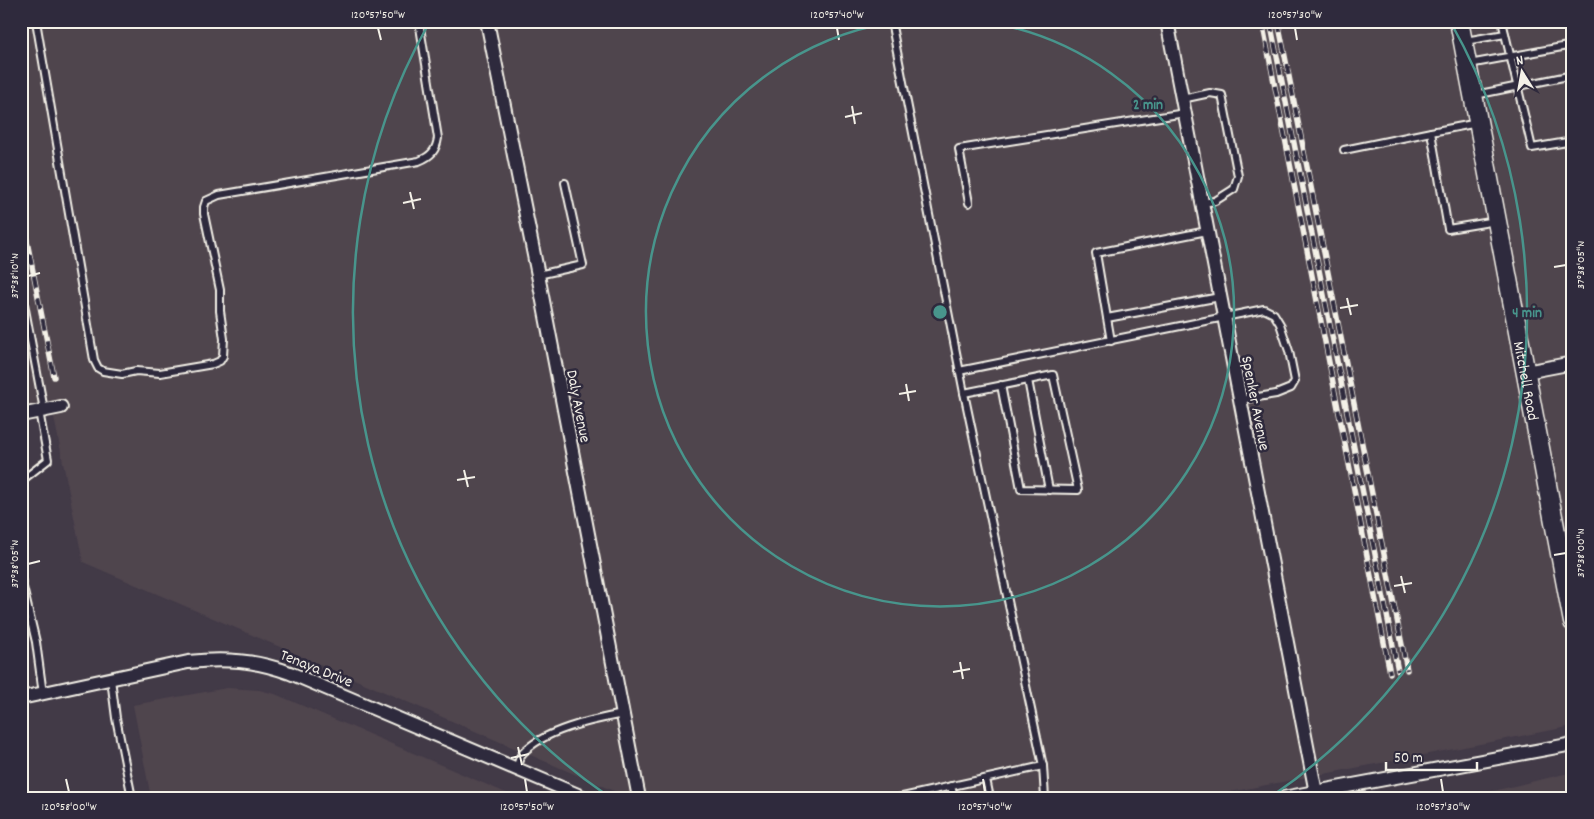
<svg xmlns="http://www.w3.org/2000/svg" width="1594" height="819" font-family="Dekko,sans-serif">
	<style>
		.built { fill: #50454e }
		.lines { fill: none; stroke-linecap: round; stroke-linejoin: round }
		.lane-casing { stroke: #f4f1e8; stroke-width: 10 }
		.street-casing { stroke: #f4f1e8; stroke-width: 16 }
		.secondary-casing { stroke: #f4f1e8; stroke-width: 21 }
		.lane { stroke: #2f2a3d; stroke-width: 6 }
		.street { stroke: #2f2a3d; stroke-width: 12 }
		.secondary { stroke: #2f2a3d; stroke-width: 18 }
		.rail-casing { stroke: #f4f1e8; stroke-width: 5.5 }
		.rail { stroke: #2f2a3d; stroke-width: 4; stroke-dasharray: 11; stroke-linecap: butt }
		.ticks { fill: none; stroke: #f4f1e8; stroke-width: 2 }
		.ring { fill: none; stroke: #48958c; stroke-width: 2.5 }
		.labels { text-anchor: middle; stroke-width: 5; stroke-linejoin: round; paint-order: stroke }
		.street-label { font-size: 16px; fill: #f4f1e8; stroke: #2f2a3d }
		.centre { fill: #48958c; stroke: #2f2a3d; stroke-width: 2.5 }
		.ring-label { font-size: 15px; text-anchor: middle; font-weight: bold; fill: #48958c; stroke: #2f2a3d; stroke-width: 5; stroke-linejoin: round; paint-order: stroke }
		.neatline { fill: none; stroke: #f4f1e8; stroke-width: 2 }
		.ticks-label { font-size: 12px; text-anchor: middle; fill: #f4f1e8 }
	</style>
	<rect width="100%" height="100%" fill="#423a47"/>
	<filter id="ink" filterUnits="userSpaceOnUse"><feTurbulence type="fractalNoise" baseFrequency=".02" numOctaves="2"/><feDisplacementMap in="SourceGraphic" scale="10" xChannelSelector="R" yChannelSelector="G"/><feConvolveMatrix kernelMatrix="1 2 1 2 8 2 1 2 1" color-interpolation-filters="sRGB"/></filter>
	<g filter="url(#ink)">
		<g class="built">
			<path d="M21,21H1573V726L1199,798H630L83,562L54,417L21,423Z"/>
			<path d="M227,688L259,690L275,694L518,798H151L133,705Z"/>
			<path d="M1573,772V798H1464Z"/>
		</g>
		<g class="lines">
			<defs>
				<g id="lane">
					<path d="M36,21L94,360L98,368L103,371L122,374L136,371L160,373L213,364L220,361L223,356L224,339L220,311V290L204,214V207L206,201L219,195L419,161C431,156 436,151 438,138L419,21"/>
					<path d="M891,21L964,393"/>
					<path d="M1502,21L1532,148L1573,141"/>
					<path d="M1465,41L1505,34"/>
					<path d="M1469,64L1573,45"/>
					<path d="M1475,95L1573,75"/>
					<path d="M1182,99L1210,93L1222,95L1238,176L1234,189L1215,201L1202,203"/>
					<path d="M1478,123L1431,132L1448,229L1496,221"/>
					<path d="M1344,150L1431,132"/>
					<path d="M969,203L959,149L1185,113"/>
					<path d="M1207,231L1096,253L1107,318L1220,297"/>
					<path d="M538,275L583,265L565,183"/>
					<path d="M21,288L44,410"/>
					<path d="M1107,318L1111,341"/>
					<path d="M959,371L1264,309L1274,314L1280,324L1289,351L1295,381L1291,388L1276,394L1240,400"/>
					<path d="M1028,380L1049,490"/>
					<path d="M21,481L48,460L39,411"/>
					<path d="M21,579L36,642L43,694"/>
					<path d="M111,679L116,718L132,798"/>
					<path d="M1043,766L1045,798"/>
					<path d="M516,768C518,764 519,758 522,754C543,730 592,720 623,714"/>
					<path d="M986,779L990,798"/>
					<path d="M951,786L954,798"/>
					<path d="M898,798L1043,766L964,393L1053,375L1078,490L1021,489L1001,385"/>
				</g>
				<g id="street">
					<path d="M487,21L538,275L639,798"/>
					<path d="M1167,21L1317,798"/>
					<path d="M1526,372L1573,363"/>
					<path d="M21,415L61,407"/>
					<path d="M21,698L188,662C224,658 256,660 290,673L585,798"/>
					<path d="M1283,798L1573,744"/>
				</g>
				<g id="secondary">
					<path id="s1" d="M1459,21L1573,622"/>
				</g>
			</defs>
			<use href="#lane" class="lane-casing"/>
			<use href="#street" class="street-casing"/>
			<use href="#secondary" class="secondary-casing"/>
			<use href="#lane" class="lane"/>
			<use href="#street" class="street"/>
			<use href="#secondary" class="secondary"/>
			<defs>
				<g id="rail">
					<path d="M1262,21L1390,673"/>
					<path d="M1270,21L1398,671"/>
					<path d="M1278,21L1407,670"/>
					<path d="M21,211L54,377"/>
				</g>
			</defs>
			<use href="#rail" class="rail-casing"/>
			<use href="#rail" class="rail"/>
		</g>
	</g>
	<path class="ticks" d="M378,28L381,40M837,28L839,40M1295,28L1297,40M852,106L855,124M845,117L862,113M410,192L414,209M403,203L421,199M1554,267L1566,265M28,276L40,273M1347,298L1351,315M1340,308L1358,305M906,384L909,401M899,394L916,391M464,470L468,487M457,480L475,477M1554,555L1566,553M28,564L40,561M1401,576L1405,593M1394,586L1412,583M960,662L963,679M953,672L970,669M518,747L522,765M511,758L529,754M66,779L69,792M525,779L527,792M983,779L985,792M1441,779L1443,792"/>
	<g class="ring">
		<path d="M986 22A294 294 0 1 1 894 22"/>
		<path d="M608 796A587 587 0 0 1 429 23M1451 23A587 587 0 0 1 1272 796"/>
	</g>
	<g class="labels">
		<g class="street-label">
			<text dy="6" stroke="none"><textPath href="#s1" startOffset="366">Mitchell Road</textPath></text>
			<text transform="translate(1257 403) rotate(79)" y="6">Spenker Avenue</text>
			<text transform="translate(580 406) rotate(79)" y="6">Daly Avenue</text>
			<text transform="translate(317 667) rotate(22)" y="6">Tenaya Drive</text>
		</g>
	</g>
	<circle cx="940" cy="312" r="8" class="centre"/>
	<g class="ring-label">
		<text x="1148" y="109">2 min</text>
		<text x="1527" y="317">4 min</text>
	</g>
	<rect width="1594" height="819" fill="none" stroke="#2f2a3d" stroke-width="55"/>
	<g transform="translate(1522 72) rotate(349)" stroke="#2f2a3d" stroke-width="4" paint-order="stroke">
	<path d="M0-4L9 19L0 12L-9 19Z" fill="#f4f1e8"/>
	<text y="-8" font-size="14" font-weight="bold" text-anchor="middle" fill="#f4f1e8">N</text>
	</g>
	<path d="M1386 762v8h91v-8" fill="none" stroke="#f4f1e8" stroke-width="2.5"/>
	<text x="1394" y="762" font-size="15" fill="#f4f1e8" stroke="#2f2a3d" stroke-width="4" paint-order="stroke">50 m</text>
	<rect x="28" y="28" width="1538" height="764" class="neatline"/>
	<g class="ticks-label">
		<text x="378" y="18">120°57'50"W</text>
		<text x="837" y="18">120°57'40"W</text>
		<text x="1295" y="18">120°57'30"W</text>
		<text transform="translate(1580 265) rotate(-90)" y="4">37°38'05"N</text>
		<text transform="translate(14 276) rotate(-90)" y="4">37°38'10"N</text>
		<text transform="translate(1580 553) rotate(-90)" y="4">37°38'00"N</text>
		<text transform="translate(14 564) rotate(-90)" y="4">37°38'05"N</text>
		<text x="69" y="810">120°58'00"W</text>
		<text x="527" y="810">120°57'50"W</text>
		<text x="985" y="810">120°57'40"W</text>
		<text x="1443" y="810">120°57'30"W</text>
	</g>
</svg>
